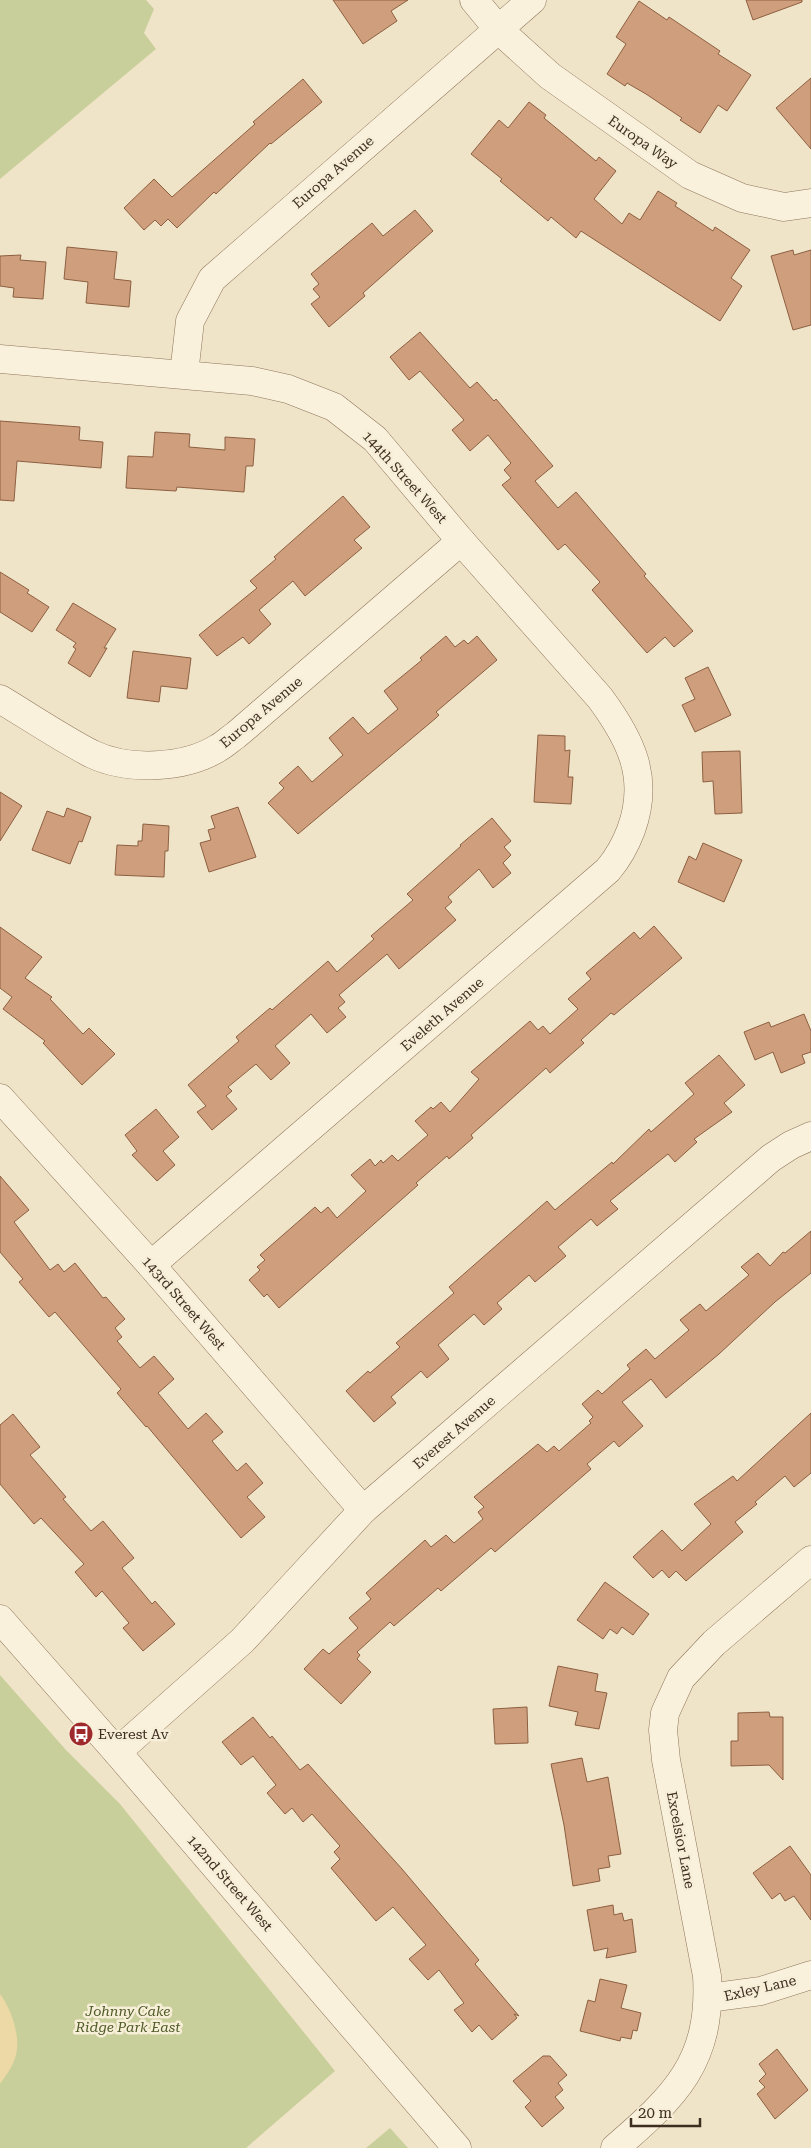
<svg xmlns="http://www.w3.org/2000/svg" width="811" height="2148" font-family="'Roboto Serif',serif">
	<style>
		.green { fill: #c9cf9b }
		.sand { fill: #ecd9a5 }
		.building { fill: #cf9f7d; stroke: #8d5f41 }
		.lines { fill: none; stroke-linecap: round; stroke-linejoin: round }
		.minor-casing { stroke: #8d765c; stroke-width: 29 }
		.minor { stroke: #faf1dc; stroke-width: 28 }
		.labels { text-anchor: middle; stroke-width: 5; stroke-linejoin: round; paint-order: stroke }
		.street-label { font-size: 14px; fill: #3d2e20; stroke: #f7eed8 }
		.poi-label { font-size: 14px; fill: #3d2e20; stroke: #f7eed8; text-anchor: start }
		.park-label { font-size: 14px; font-style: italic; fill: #4d5a26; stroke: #f7eed8 }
	</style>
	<rect width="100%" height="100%" fill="#f0e4c8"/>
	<g class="green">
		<path d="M0,0H146L154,9L144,33L156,49L0,179Z"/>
		<path d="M0,1675L66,1750L120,1804L335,2071L246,2148H0Z"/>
		<path d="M390,2128L408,2148H366Z"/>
	</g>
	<path class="sand" d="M0,1994C10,2007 19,2032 17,2049C16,2062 7,2074 0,2084Z"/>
	<g class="building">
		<path d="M333,0H408L391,11L397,21L363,44Z"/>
		<path d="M746,0H802V2L753,20Z"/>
		<path d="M639,1L667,20L669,17L720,51L718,54L751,75L727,111L718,105L700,133L680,120L682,118L646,94L627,83L625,86L607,74L626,44L616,37Z"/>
		<path d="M811,78V149L776,108Z"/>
		<path d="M303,79L322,102L271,144L270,143L216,194L214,192L177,228L168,219L161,226L155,220L144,230L124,208L154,179L172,197L255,124L253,122Z"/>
		<path d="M529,102L546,115L544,118L596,161L599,157L616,171L594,199L622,224L629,213L640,220L658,191L677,203L675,206L713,231L715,227L750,250L731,278L742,286L720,321L581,231L576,238L551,217L548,221L500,181L502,179L471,154L499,120L508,128Z"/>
		<path d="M415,210L433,231L363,293L365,296L329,327L311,304L320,297L313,289L319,284L311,274L372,223L383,236Z"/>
		<path d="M67,247L117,252L114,279L131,281L129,307L86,303L88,282L64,279Z"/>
		<path d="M793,250L794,255L811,250V325L793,330L771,256Z"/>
		<path d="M21,255L20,260L46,262L43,299L13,297L14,288L0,286V256Z"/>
		<path d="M420,332L470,388L477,382L494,401L496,399L553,466L535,481L558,508L576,492L646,574L644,576L693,631L674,647L665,637L647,653L592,590L600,582L565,544L558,550L502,485L511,478L504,470L511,463L488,435L470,451L452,430L464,420L420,371L409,380L390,357Z"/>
		<path d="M0,421L80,427L79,440L103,442L101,468L17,461L14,501L0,500Z"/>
		<path d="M155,432L190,434L189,447L225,450V437L255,439L253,466H246L244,492L177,487L176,491L126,488L128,456L153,457Z"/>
		<path d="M343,496L370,527L354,540L362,548L305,596L293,581L259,610L271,624L249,644L243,637L217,656L199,635L257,588L250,581L276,559L274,557Z"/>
		<path d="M0,572L29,590L27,593L49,607L32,632L0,612Z"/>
		<path d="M73,603L116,629L104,648H107L90,677L68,663L76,649L73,647L76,643L56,630Z"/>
		<path d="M446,636L455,647L464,640L468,644L477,636L497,660L436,712L439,715L436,718L298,834L268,803L284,788L279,783L298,766L312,782L343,755L329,738L353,717L368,734L398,709L384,691L422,660L420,658Z"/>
		<path d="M133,651L191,658L187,689L161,686L159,702L127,698Z"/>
		<path d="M708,667L731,715L695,732L682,705L695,699L685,678Z"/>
		<path d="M538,735L565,736V751L570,750L568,777H573L571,804L534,802Z"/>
		<path d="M740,751L742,813L715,814L713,781L703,782L702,752Z"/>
		<path d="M0,792L22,806L0,841Z"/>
		<path d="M238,807L256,857L209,872L200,843L211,840L208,830L215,828L211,816Z"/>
		<path d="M67,808L91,817L82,842L79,841L70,864L32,850L47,811L64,817Z"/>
		<path d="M492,818L511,841L504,847L511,855L503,863L511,873L493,888L479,869L448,897L452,902L445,908L456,920L399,969L387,954L339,995L345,1002L338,1008L346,1017L327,1033L311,1014L275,1046L290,1063L271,1080L256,1064L228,1087L232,1091L226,1096L237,1109L212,1130L197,1112L206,1106L188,1085L239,1041L236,1037L270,1008L272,1010L328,961L337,972L374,939L371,936L413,900L407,894L461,846L460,845Z"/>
		<path d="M143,824L169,826L168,851H165L164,877L115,875L117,845L138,846V841H142Z"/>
		<path d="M703,843L742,860L724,902L678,882L689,856L696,860Z"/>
		<path d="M654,926L682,958L614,1015L611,1013L581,1040L584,1043L550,1073L546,1068L471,1135L473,1138L449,1159L447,1156L416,1183L418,1185L279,1308L267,1294L264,1297L249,1280L260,1270L257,1267L265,1260L260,1255L315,1207L321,1213L328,1207L337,1218L366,1191L351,1175L370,1159L375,1166L381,1160L383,1163L392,1155L398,1161L428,1135L415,1121L431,1107L433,1109L441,1102L450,1112L479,1079L471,1072L530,1021L538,1030L543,1026L550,1034L578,1009L568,999L591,979L586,973L634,932L640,939Z"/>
		<path d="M0,927L42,957L25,978L52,997L50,999L83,1034L89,1028L115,1054L82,1085L43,1043L45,1041L3,1009L12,997L0,988Z"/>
		<path d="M804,1014L811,1031V1052L802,1055L805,1063L781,1073L773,1052L755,1060L744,1032L769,1022L771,1027Z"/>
		<path d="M719,1055L745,1085L724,1103L732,1112L694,1139L697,1142L675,1162L668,1154L610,1201L618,1209L597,1226L591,1219L558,1247L566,1256L535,1282L529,1275L497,1303L502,1309L484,1325L474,1314L438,1345L449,1359L427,1378L421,1371L391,1397L396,1403L374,1422L346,1391L368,1371L370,1373L400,1347L396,1343L454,1293L449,1287L547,1201L555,1210L612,1162L613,1164L649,1129L651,1132L694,1094L685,1083Z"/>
		<path d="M156,1109L179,1137L163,1151L175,1165L157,1181L132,1155L137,1151L125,1135Z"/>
		<path d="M0,1176L29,1210L14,1222L50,1270L58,1264L64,1272L75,1263L103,1298L106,1297L125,1319L115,1328L122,1337L117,1341L140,1368L154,1356L174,1379L158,1393L188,1429L206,1413L223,1432L212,1441L237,1471L246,1463L263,1483L247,1497L265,1517L241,1538L147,1426L146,1427L117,1393L121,1389L55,1312L49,1317L19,1282L23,1279L0,1252Z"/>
		<path d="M811,1231V1273L775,1302L719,1354L666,1398L651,1379L622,1402L643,1426L619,1447L614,1441L587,1464L591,1469L495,1552L491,1548L441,1591L438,1588L394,1626L390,1622L357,1652L360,1655L357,1659L371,1672L341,1704L304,1669L323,1649L329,1654L358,1628L349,1618L371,1599L366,1593L425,1540L431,1547L446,1535L454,1543L483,1519L478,1512L484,1507L474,1497L538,1444L547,1452L554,1446L559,1451L591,1423L589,1421L593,1417L582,1404L598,1390L602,1394L630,1369L627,1365L646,1349L655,1359L689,1330L680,1320L700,1304L706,1311L749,1275L741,1267L758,1253L770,1266L783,1252L785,1253Z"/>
		<path d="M811,1413V1473L794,1487L785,1476L755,1502L757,1504L735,1522L743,1532L686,1581L676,1571L669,1578L662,1570L653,1578L633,1557L662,1530L682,1551L711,1524L694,1504L733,1476L737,1481Z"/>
		<path d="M13,1414L40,1447L30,1455L66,1497L63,1499L91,1531L103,1521L134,1558L122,1568L152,1604L155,1601L175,1624L143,1651L123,1628L129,1623L102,1591L96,1597L75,1572L84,1564L41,1518L34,1524L0,1484V1425Z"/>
		<path d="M605,1582L649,1614L633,1635L622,1627L617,1634L610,1629L603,1639L577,1620Z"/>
		<path d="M558,1666L598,1674L595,1691L607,1693L599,1729L575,1725L578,1712L549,1706Z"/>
		<path d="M527,1707L528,1743L495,1744L493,1709Z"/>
		<path d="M769,1712L770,1717H783V1780L769,1765L731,1766V1741H738V1713Z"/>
		<path d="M253,1717L270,1738L272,1736L300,1770L308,1764L402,1869L479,1960L475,1964L519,2016L514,2014L517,2018L492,2040L479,2025L472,2032L454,2010L464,2003L439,1970L428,1980L409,1959L426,1945L393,1907L376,1921L331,1868L340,1859L334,1852L340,1846L312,1814L303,1822L292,1808L285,1814L267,1793L276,1785L253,1756L241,1765L222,1742Z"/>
		<path d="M582,1758L587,1782L608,1777L621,1854L608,1856L610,1867L598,1869L600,1881L573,1886L564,1825L551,1764Z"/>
		<path d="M790,1846L811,1875V1920L794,1896L785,1901L780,1893L772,1899L753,1873Z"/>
		<path d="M613,1905L614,1915L622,1913L624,1921L632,1919L636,1952L606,1958L608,1948L594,1951L587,1910Z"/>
		<path d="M600,1979L627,1985L621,2008L641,2013L637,2031L633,2030L631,2039L621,2037L620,2041L580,2031L588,2000L595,2002Z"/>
		<path d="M777,2049L808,2090L775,2119L757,2094L765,2087L759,2081L766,2074L759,2064Z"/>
		<path d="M543,2056H550L567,2075L558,2083L563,2090L555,2097L564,2108L542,2127L525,2107L531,2101L513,2081Z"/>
	</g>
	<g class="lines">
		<defs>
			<g id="minor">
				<path d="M474,0L498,29L550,76L690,175L742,198L784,207L811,203"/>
				<path d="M0,359L252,381L288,389L334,407L375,439L461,541L600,698C631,740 650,778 631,830C625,846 618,858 608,870L151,1265"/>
				<path d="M184,374L190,321L212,279L532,0"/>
				<path d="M0,699C30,717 61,738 92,754C128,771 184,769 218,748C224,745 230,739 236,735L461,541"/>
				<path d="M0,1098L151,1265L363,1510"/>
				<path d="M0,1619L117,1752L457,2148"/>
				<path d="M117,1752L242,1641L363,1510L771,1158L791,1145L811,1136"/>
				<path d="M708,1998L761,1991L811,1975"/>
				<path d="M615,2148C675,2096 712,2062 707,1976L666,1760L663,1730L665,1713L681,1678L714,1643L811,1560"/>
			</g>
		</defs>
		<use href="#minor" class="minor-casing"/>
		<use href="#minor" class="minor"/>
	</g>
	<defs>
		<symbol id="bus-disc" viewBox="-11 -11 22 22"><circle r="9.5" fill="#9e2a2b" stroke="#f7eed8"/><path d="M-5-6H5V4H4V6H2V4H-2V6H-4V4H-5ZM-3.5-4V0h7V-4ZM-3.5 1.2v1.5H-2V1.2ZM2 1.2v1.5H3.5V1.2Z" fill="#fff"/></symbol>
	</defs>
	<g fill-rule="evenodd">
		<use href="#bus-disc" x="67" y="1720" width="28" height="28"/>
	</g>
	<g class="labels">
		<g class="street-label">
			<text transform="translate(643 142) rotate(35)" y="5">Europa Way</text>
			<text transform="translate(333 172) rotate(-41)" y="5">Europa Avenue</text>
			<text transform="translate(405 477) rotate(48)" y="5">144th Street West</text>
			<text transform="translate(261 712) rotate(-40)" y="5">Europa Avenue</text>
			<text transform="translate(442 1014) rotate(-41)" y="5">Eveleth Avenue</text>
			<text transform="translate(184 1303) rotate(49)" y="5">143rd Street West</text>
			<text transform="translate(454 1432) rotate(-41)" y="5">Everest Avenue</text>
			<text transform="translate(681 1840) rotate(79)" y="5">Excelsior Lane</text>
			<text transform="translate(230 1883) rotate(49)" y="5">142nd Street West</text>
			<text transform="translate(760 1988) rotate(-13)" y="5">Exley Lane</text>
		</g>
		<g class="poi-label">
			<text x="98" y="1739">Everest Av</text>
		</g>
		<g class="park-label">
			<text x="128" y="2016">Johnny Cake<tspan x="128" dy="16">Ridge Park East</tspan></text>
		</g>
	</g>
	<path d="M631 2118v8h69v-8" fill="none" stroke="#3d2e20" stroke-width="2.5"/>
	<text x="638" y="2118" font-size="15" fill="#3d2e20" stroke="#f7eed8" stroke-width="4" paint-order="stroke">20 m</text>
</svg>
